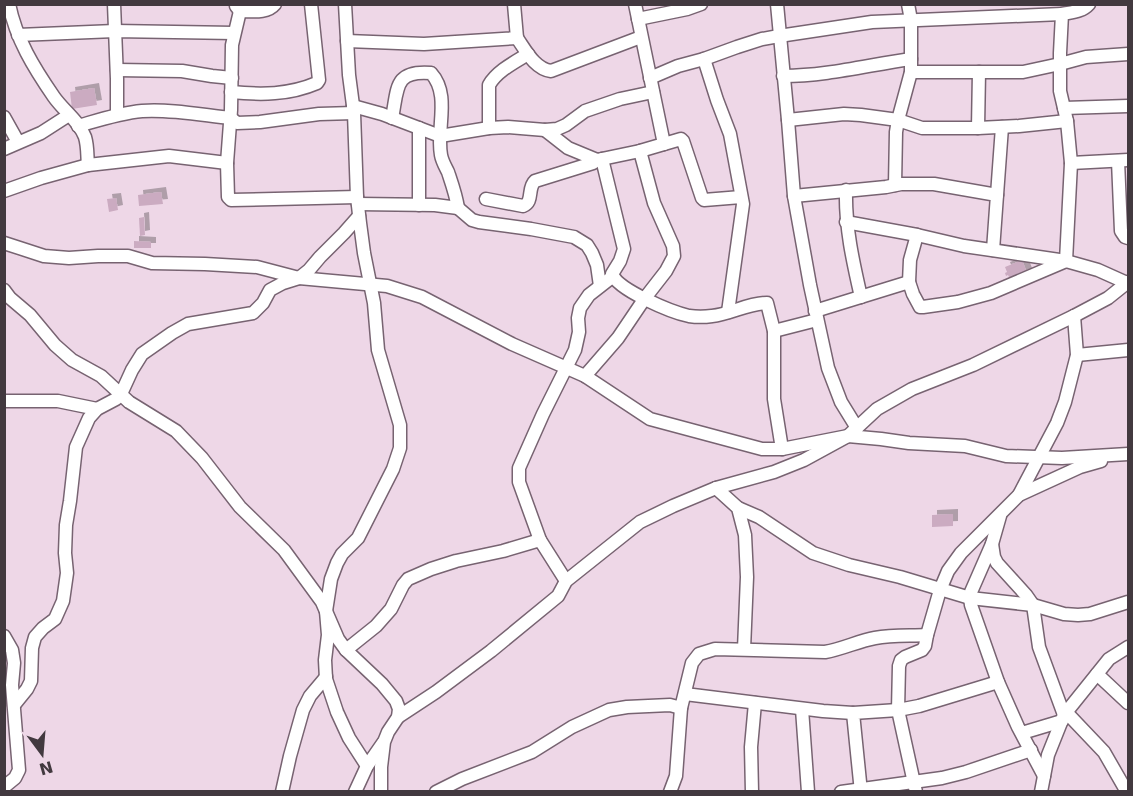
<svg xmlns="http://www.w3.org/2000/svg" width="1133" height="796" font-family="'DejaVu Sans',sans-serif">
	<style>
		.building { fill: #cbabc1; filter: url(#shadow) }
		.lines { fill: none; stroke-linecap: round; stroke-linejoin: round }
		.minor-casing { stroke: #776371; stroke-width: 15 }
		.minor { stroke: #fff; stroke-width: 12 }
	</style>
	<defs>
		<filter id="shadow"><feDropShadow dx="5" dy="-5" stdDeviation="0" flood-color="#0004"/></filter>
	</defs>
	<rect width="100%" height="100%" fill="#eed7e7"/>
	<g class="building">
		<path d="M94,88L97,105L72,109L70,92Z"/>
		<path d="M161,192L163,204L139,206L138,195Z"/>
		<path d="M116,198L118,210L109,212L107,199Z"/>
		<path d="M144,217L145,235L140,236L139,218Z"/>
		<path d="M134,241L151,242V248H134Z"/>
		<path d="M1022,260L1027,273L1010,279L1008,275L1006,276L1005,273L1007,272L1005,267Z"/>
		<path d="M953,514V526L932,527V515Z"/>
	</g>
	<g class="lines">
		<defs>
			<g id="minor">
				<path d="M9,4C16,39 34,68 54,97C63,110 79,121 85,137C88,147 87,156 88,165"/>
				<path d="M114,4L117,79V114"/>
				<path d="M345,4L349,75L354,113L357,197L360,223L364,253L374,303L378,350L400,425V448L393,469L358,538L342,554L337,563L331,579L326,611L328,635L325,660L326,679L337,712L349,738L367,766"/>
				<path d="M635,4L664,144"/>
				<path d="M777,4L788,120L794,196L810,285L828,368L841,402L857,428"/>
				<path d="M236,6L240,11C251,11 267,14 275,4"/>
				<path d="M240,11L232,45L231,110L227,163L228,197L231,200L357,197"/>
				<path d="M638,19L687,9L701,4"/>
				<path d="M18,35L115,31L234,33"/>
				<path d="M517,38C526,51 535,69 551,71L641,37"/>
				<path d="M347,41L424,44L517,38L514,4"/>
				<path d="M704,59L717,100L730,134L743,204L728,312"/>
				<path d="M117,70L182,71L212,76L232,78"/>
				<path d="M911,72H1023L1060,64L1086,57L1128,54"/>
				<path d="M783,76C827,76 868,65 911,59"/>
				<path d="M650,78L678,66L704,59L737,47L762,39L779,36L872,22L1062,14"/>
				<path d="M231,92C261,95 289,95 317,83L319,80L311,4"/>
				<path d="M353,106L382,114L440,136L489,128L508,127L545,130L557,129L566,125L585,111L620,99L653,92"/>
				<path d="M1064,108L1128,106"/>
				<path d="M4,117L18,142"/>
				<path d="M788,120L844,114L861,115L898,120L922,128H978L979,72"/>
				<path d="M78,126C99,120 120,113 142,111C171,109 202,115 231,118L237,123L260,122L319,114L354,113"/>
				<path d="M419,128V205"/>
				<path d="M489,128V85C497,71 515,62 528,54"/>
				<path d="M978,128L1019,126L1067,121"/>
				<path d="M545,130L568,148L597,160L640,151L681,139L683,141L702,198L704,200L741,197"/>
				<path d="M4,149L41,133L69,115"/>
				<path d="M602,159L624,249L620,261L612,274C618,290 671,312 689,316C696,317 705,317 712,316C731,314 748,303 767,303L774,331V399L782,449"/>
				<path d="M1118,161L1121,231L1125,237L1128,238"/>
				<path d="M1071,163L1128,160"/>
				<path d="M895,185L896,132L898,120L911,72V20L908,4"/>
				<path d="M846,190C845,227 853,262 861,297"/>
				<path d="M4,191L41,178L88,165L169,156L227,163"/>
				<path d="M997,195L1002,127"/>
				<path d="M794,196L886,187L901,184H934L997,195L993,250"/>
				<path d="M486,199L523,206C534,202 527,188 535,181L593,163L597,160"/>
				<path d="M358,204L435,205L458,208C456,195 452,184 448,172C445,166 442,161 441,155C436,128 451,95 431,73C394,70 398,88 392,118"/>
				<path d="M458,208L472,220L479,222L531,229L574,237L587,245L592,253L597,265L600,286"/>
				<path d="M846,222L917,235L964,246L1066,261L1098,270L1127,283"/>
				<path d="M4,243L44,256L69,258L98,256H128L152,263L205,264L257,267L299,278L387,286L422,297L512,344L585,376L650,419L762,449H782L848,436L881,439L909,443L965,446L1006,456L1062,458L1128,454"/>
				<path d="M909,282L913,294L920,307H923L958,302L991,293L1066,261L1071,163L1067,121L1060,91V53L1062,14C1072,12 1082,12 1089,4"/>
				<path d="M4,290L10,298L30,315L55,345L72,360L101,376L129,402L176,431L202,458L240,507L284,550L322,602L338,639L346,650L382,684L396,701L399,709L398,717L388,732L384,742L381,767V792"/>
				<path d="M815,311L909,282L910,260L917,235"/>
				<path d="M774,331L817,320"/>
				<path d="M1077,355L1128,350"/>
				<path d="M585,376L618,338L645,298L666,271L674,256L673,246L654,203L640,151"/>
				<path d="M4,401H58L97,409"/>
				<path d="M716,488L738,508L745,535L747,577L744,649"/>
				<path d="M1019,495L1057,423L1065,402L1077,355L1074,316"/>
				<path d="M738,508L759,517L813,553L849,565L900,577L970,598L1033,605L1064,614L1078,615L1090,614L1128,602"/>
				<path d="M1000,516L992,544L971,592L970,598L971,605L998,682L1018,727L1044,776"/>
				<path d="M540,540L519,482V468L543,414L575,350L579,332L578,318L580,308L589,295L612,277"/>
				<path d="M992,544L994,557L997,563L1026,595L1033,605L1039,647L1064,715"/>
				<path d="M4,636L12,650L14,663L12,685L19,770L15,778L4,787"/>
				<path d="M346,650L376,626L391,609L403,585L408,579L431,569L456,561L503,551L540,540L566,581"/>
				<path d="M1097,674L1128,703"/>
				<path d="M685,694L823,711L853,713"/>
				<path d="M14,705L27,689L31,681L32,648L35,637L43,628L55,619L63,601L67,573L65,553L66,525L70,501L76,447L89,418L97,409L116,399L121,394L132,370L142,354L172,333L188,324L253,313L263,303L270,290L283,283L299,278L309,270L320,257L344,233L359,216"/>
				<path d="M802,709L808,792"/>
				<path d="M1066,712L1104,752L1127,792"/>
				<path d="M398,717L436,692L491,651L558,596L566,581L640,522L673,506L716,488L774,472L804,460L848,436L877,409L912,389L973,365L1074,316L1108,298L1128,282"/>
				<path d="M1022,733L1062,721"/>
				<path d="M282,792L290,756L303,710L310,696L326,677"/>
				<path d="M355,792L367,766L383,743"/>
				<path d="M436,792L462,779L532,752L572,727L609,710L627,707L670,705L681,708L692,663L699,654L715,649L825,652C843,649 858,641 875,638C892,635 910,636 927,635"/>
				<path d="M670,792L676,776L681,708"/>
				<path d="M752,792L751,747L755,703"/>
				<path d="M841,792L942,778L966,772L1031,750"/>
				<path d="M861,792L853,713L898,710L919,706L998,682"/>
				<path d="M916,792L898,710L899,666L901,660L905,657L922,650L925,646L927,635L940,590L948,571L961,553L1019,495L1080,467L1101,461"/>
				<path d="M1041,792L1048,755L1064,715L1109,659L1128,647"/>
			</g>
		</defs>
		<use href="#minor" class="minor-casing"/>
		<use href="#minor" class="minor"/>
	</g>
	<rect width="1133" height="796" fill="none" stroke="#42393f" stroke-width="12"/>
	<g transform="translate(42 754) rotate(164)" stroke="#eed7e7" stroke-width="4.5" paint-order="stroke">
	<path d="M0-4.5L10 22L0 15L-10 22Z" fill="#42393f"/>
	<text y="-9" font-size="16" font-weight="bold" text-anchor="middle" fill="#42393f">N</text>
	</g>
</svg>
